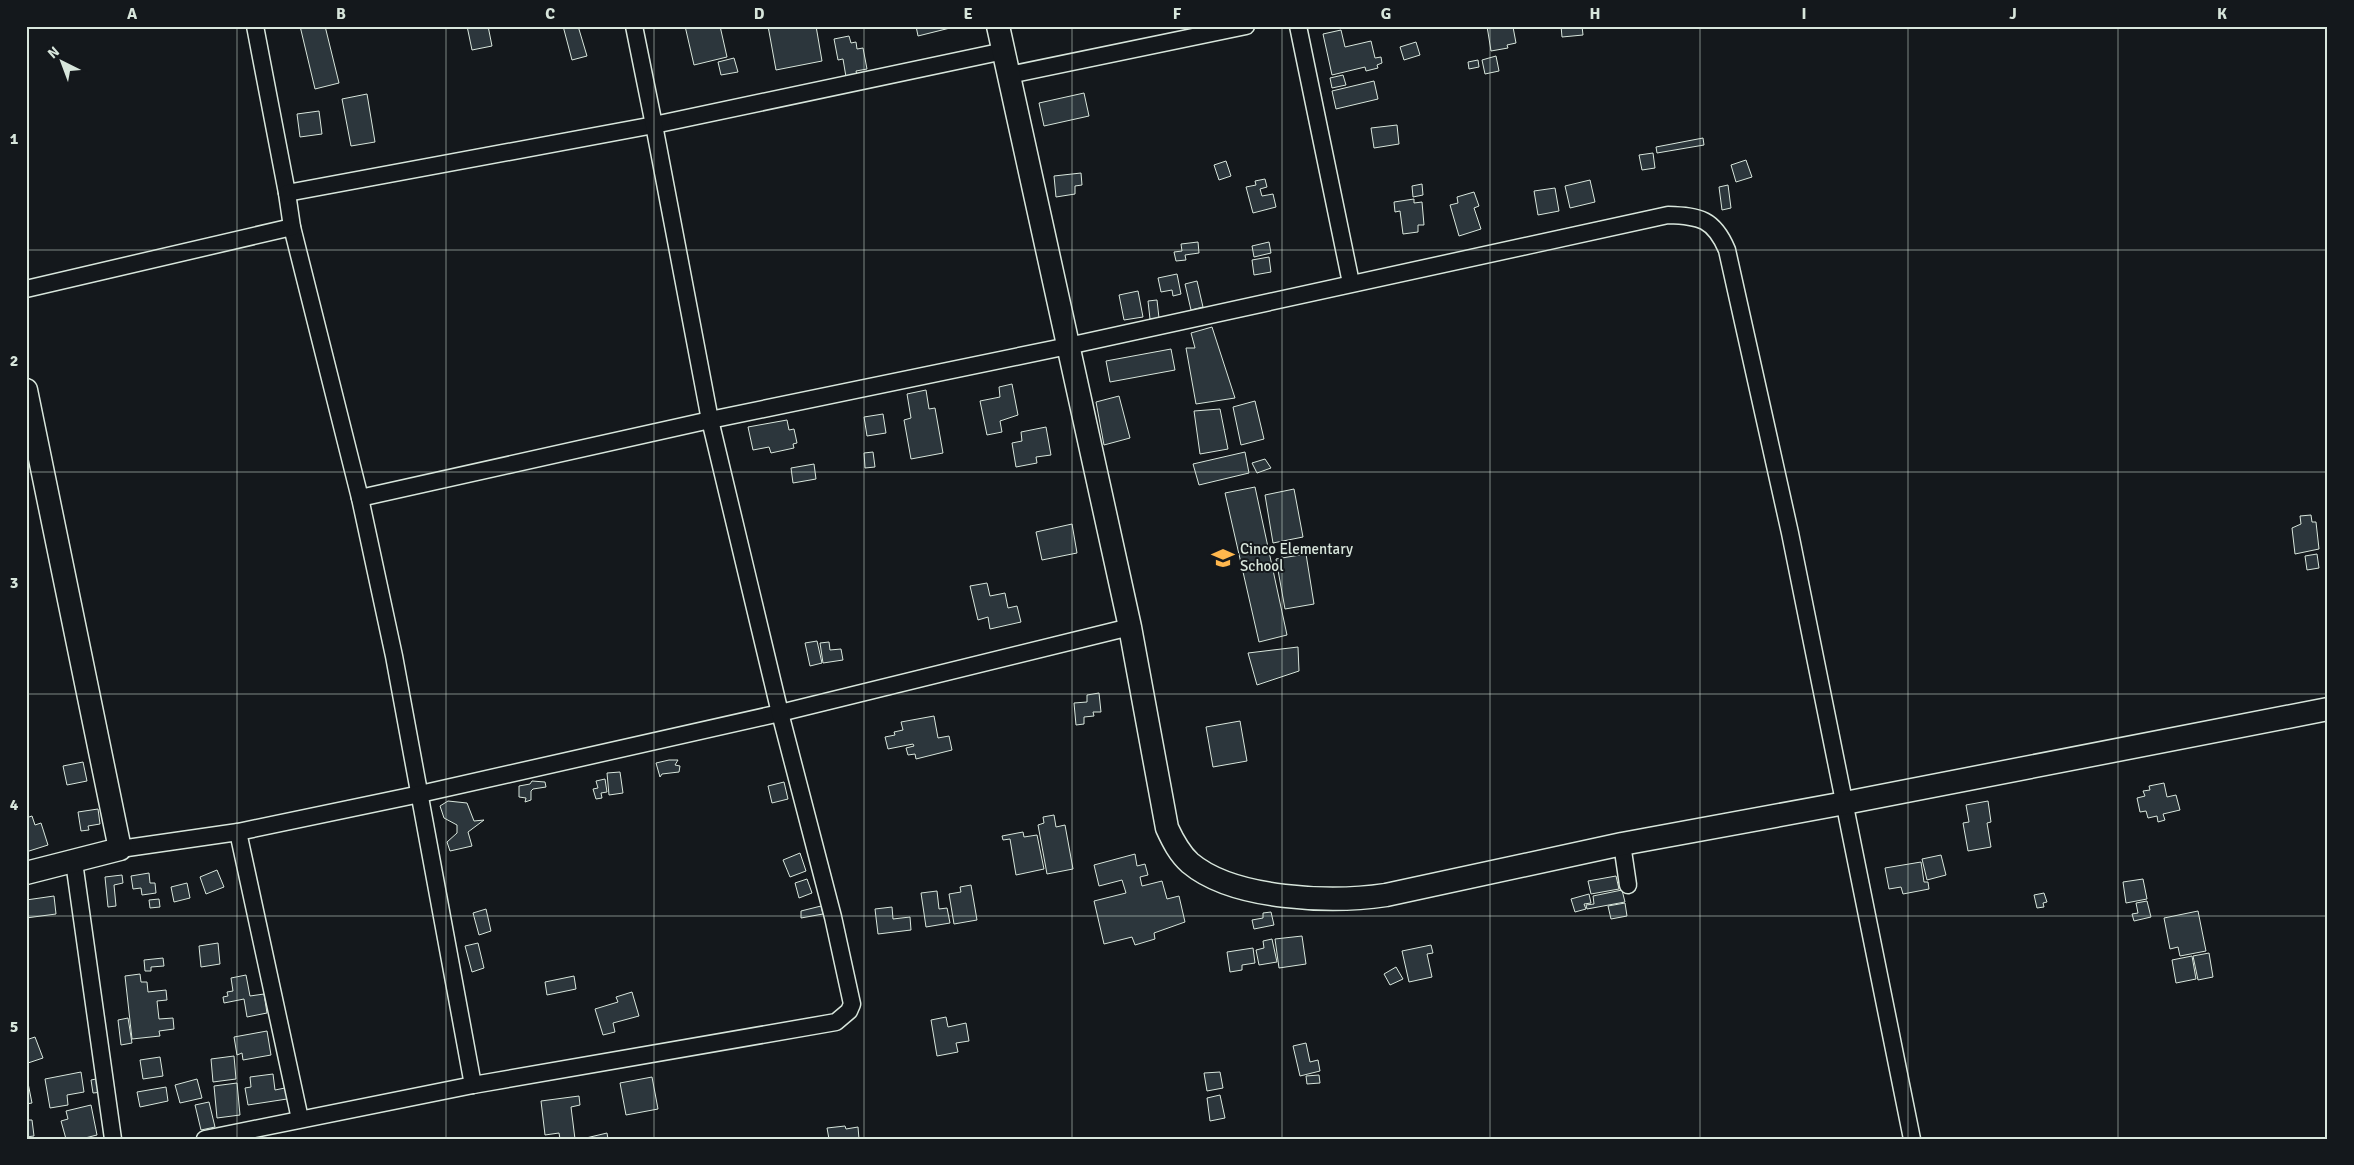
<svg xmlns="http://www.w3.org/2000/svg" width="2354" height="1165" font-family="Signika,sans-serif">
	<style>
		.building { fill: #2c363c; stroke: #d8e6dc }
		.lines { fill: none; stroke-linecap: round; stroke-linejoin: round }
		.street-casing { stroke: #d8e6dc; stroke-width: 19 }
		.secondary-casing { stroke: #d8e6dc; stroke-width: 25 }
		.street { stroke: #14181c; stroke-width: 16 }
		.secondary { stroke: #14181c; stroke-width: 22 }
		.grid { fill: none; stroke: #d8e6dc; stroke-width: 1; stroke-opacity: 0.55 }
		.labels { text-anchor: middle; stroke-width: 4; stroke-linejoin: round; paint-order: stroke }
		.poi-label { font-size: 15px; fill: #d8e6dc; stroke: #14181c; text-anchor: start }
		.neatline { fill: none; stroke: #d8e6dc; stroke-width: 2 }
		.grid-label { font-size: 16px; text-anchor: middle; font-weight: bold; fill: #d8e6dc }
	</style>
	<rect width="100%" height="100%" fill="#14181c"/>
	<g class="building">
		<path d="M300,26H325L339,83L315,89Z"/>
		<path d="M467,26H488L492,46L472,50Z"/>
		<path d="M563,26H578L587,56L572,60Z"/>
		<path d="M685,26H720L727,57L694,65Z"/>
		<path d="M768,26H816L822,61L776,70Z"/>
		<path d="M916,26H958L918,36Z"/>
		<path d="M1487,26L1513,27L1516,43L1507,45L1508,48L1491,51Z"/>
		<path d="M1561,26H1582L1583,35L1562,37Z"/>
		<path d="M1341,30L1345,47L1371,41L1375,58L1381,57L1382,63L1377,65L1378,68L1366,71L1365,67L1332,75L1323,34Z"/>
		<path d="M849,36L851,43L856,42L857,49L863,48L867,69L856,71L857,75L846,77L843,59L838,60L834,39Z"/>
		<path d="M1416,42L1420,55L1404,60L1400,47Z"/>
		<path d="M1496,56L1499,71L1485,74L1482,60Z"/>
		<path d="M734,58L738,72L721,75L718,62Z"/>
		<path d="M1478,60L1479,67L1469,69L1468,62Z"/>
		<path d="M1343,75L1346,85L1332,88L1330,78Z"/>
		<path d="M1374,81L1378,99L1336,109L1332,91Z"/>
		<path d="M1084,93L1089,116L1044,126L1039,103Z"/>
		<path d="M367,94L375,142L351,146L342,99Z"/>
		<path d="M319,111L322,134L300,137L297,114Z"/>
		<path d="M1397,125L1399,144L1374,148L1371,128Z"/>
		<path d="M1703,138L1704,145L1657,153L1656,147Z"/>
		<path d="M1653,153L1655,168L1642,170L1639,155Z"/>
		<path d="M1746,160L1752,177L1736,182L1731,165Z"/>
		<path d="M1226,161L1231,176L1219,180L1214,165Z"/>
		<path d="M1081,173L1082,185L1075,186V194L1056,197L1054,176Z"/>
		<path d="M1265,179L1267,187L1260,189L1262,196L1273,194L1276,207L1253,213L1246,187L1256,185L1255,181Z"/>
		<path d="M1590,180L1595,202L1570,208L1565,186Z"/>
		<path d="M1422,184L1423,195L1413,197L1412,186Z"/>
		<path d="M1728,185L1731,208L1722,210L1719,187Z"/>
		<path d="M1555,188L1559,211L1538,215L1534,191Z"/>
		<path d="M1474,192L1479,206L1474,208L1481,229L1459,236L1450,205L1458,203L1457,197Z"/>
		<path d="M1414,199V203L1422,202L1424,225H1418V232L1403,234L1400,211L1395,212L1394,202Z"/>
		<path d="M1198,242L1199,253L1185,255L1186,260L1176,261L1174,252L1182,251L1181,244Z"/>
		<path d="M1269,242L1271,253L1254,257L1252,246Z"/>
		<path d="M1269,257L1271,272L1254,275L1252,260Z"/>
		<path d="M1177,274L1181,294L1173,296L1172,290L1161,292L1158,278Z"/>
		<path d="M1197,281L1203,307L1191,310L1185,284Z"/>
		<path d="M1138,291L1143,317L1124,320L1119,295Z"/>
		<path d="M1157,300L1159,318L1150,319L1148,301Z"/>
		<path d="M1212,327L1235,398L1196,404L1186,348H1195L1191,333Z"/>
		<path d="M1171,349L1175,370L1110,382L1106,361Z"/>
		<path d="M1012,384L1018,415L1000,421L1002,432L987,435L980,401L1000,397L999,387Z"/>
		<path d="M926,390L929,409L935,408L943,453L911,459L904,420L911,418L907,394Z"/>
		<path d="M1119,396L1130,438L1104,445L1096,402Z"/>
		<path d="M1255,401L1264,439L1241,445L1233,407Z"/>
		<path d="M1220,409L1228,449L1200,454L1194,411Z"/>
		<path d="M883,414L886,433L867,436L864,417Z"/>
		<path d="M787,420L789,430L794,429L797,443L793,444L794,448L771,453L769,447L753,450L748,427Z"/>
		<path d="M1046,427L1051,455L1036,457L1037,463L1016,467L1012,443L1022,441L1021,432Z"/>
		<path d="M873,452L875,467L865,468L864,453Z"/>
		<path d="M1245,452L1249,473L1199,485L1193,464Z"/>
		<path d="M1265,459L1271,468L1257,473L1252,463Z"/>
		<path d="M814,464L816,479L793,483L791,468Z"/>
		<path d="M1255,487L1287,635L1259,642L1225,493Z"/>
		<path d="M1294,489L1303,537L1273,543L1265,495Z"/>
		<path d="M2311,515L2312,522H2316L2319,549L2295,554L2292,528L2301,524L2300,516Z"/>
		<path d="M1072,524L1077,553L1042,560L1036,532Z"/>
		<path d="M1306,554L1314,604L1285,609L1276,559Z"/>
		<path d="M2317,554L2319,568L2307,570L2305,556Z"/>
		<path d="M987,583L990,596L1005,593L1008,608L1017,606L1021,622L990,629L988,617L978,620L970,586Z"/>
		<path d="M817,641L822,663L810,666L805,643Z"/>
		<path d="M829,642L830,650L841,649L843,660L823,663L820,643Z"/>
		<path d="M1298,647L1299,671L1257,685L1248,653Z"/>
		<path d="M1099,693L1101,712H1093L1094,716L1084,717V724L1076,725L1074,703L1087,702V695Z"/>
		<path d="M934,716L938,738L949,736L952,750L916,759L915,754L908,755L906,748L914,746L913,744L888,749L885,737L895,735L894,732L903,730L901,722Z"/>
		<path d="M1240,721L1247,761L1213,767L1206,727Z"/>
		<path d="M669,760H678L675,765L680,766L679,772L662,774L660,777L656,763Z"/>
		<path d="M83,762L87,781L67,785L63,766Z"/>
		<path d="M620,772L623,793L609,795L607,773Z"/>
		<path d="M605,779L607,792L601,793L602,798L596,799L593,789L598,788L596,781Z"/>
		<path d="M532,781L545,782L546,787L533,789L531,791V800L525,802L526,798L519,797V786L530,784Z"/>
		<path d="M784,782L788,799L772,803L768,786Z"/>
		<path d="M2164,783L2167,797L2176,795L2180,810L2163,814L2165,820L2158,822L2157,816L2148,818L2146,811L2140,812L2137,798L2145,796L2143,791L2150,790L2149,786Z"/>
		<path d="M448,801L467,803L474,821L484,820L468,832L472,846L450,851L447,842L457,833V825L444,818L440,806Z"/>
		<path d="M1988,801L1991,822L1987,823L1991,847L1968,851L1963,823L1969,822L1966,805Z"/>
		<path d="M98,809L100,824L88,826L89,830L81,831L78,812Z"/>
		<path d="M1054,815L1056,827L1065,825L1073,869L1047,874L1038,825L1044,823L1043,817Z"/>
		<path d="M32,816L35,825L41,823L48,845L26,852V818Z"/>
		<path d="M1023,832L1024,837L1037,835L1044,869L1016,875L1010,839L1003,840L1002,836Z"/>
		<path d="M800,853L806,871L790,877L783,860Z"/>
		<path d="M1135,854L1137,866L1145,864L1148,875L1140,877L1142,886L1162,881L1167,899L1179,896L1185,922L1154,933L1155,939L1135,945L1132,937L1104,944L1094,901L1126,893L1122,880L1099,886L1094,865Z"/>
		<path d="M1941,855L1946,875L1927,880L1922,859Z"/>
		<path d="M1921,862L1924,882H1928L1929,889L1903,894L1901,887L1889,889L1885,868Z"/>
		<path d="M217,870L224,887L206,894L200,877Z"/>
		<path d="M149,873L150,883H155L156,893L142,895L141,888L133,889L131,876Z"/>
		<path d="M122,875L123,883L114,885L116,906L108,907L105,877Z"/>
		<path d="M1616,876L1619,889L1591,894L1588,881Z"/>
		<path d="M807,879L812,893L799,898L795,883Z"/>
		<path d="M2143,879L2147,899L2126,903L2123,882Z"/>
		<path d="M187,883L190,898L174,902L171,887Z"/>
		<path d="M971,885L977,920L954,924L949,894L961,892L960,887Z"/>
		<path d="M1622,890L1625,902L1587,909L1586,905L1594,904L1593,896Z"/>
		<path d="M937,891L939,909L947,908L950,923L926,927L921,893Z"/>
		<path d="M2044,893L2047,902L2043,903L2044,907L2037,908L2034,895Z"/>
		<path d="M1589,894L1591,903L1584,904L1586,909L1575,912L1571,899Z"/>
		<path d="M54,896L56,914L26,918V900Z"/>
		<path d="M159,899L160,907L150,908L149,900Z"/>
		<path d="M2147,901L2151,917L2134,921L2132,914L2138,913L2136,903Z"/>
		<path d="M1625,903L1627,916L1611,919L1608,906Z"/>
		<path d="M821,906L823,914L801,918V911Z"/>
		<path d="M892,907L893,919L910,917L911,930L878,934L875,909Z"/>
		<path d="M486,909L491,931L479,935L473,913Z"/>
		<path d="M2198,911L2206,951L2180,956L2178,947L2170,949L2164,918Z"/>
		<path d="M1271,912L1274,925L1254,929L1252,920L1263,918V913Z"/>
		<path d="M1302,936L1306,964L1279,968L1275,939Z"/>
		<path d="M1272,939L1277,962L1259,965L1256,950L1264,948L1263,941Z"/>
		<path d="M218,943L220,964L201,967L199,946Z"/>
		<path d="M478,943L484,968L472,972L465,946Z"/>
		<path d="M1431,945L1433,953L1427,954L1432,977L1409,982L1402,951Z"/>
		<path d="M1253,948L1255,963L1242,965V970L1230,972L1227,952Z"/>
		<path d="M2209,953L2213,977L2198,980L2193,956Z"/>
		<path d="M2192,956L2196,979L2176,983L2172,960Z"/>
		<path d="M163,958L164,966L151,967V971H145L144,960Z"/>
		<path d="M1396,967L1403,979L1390,985L1384,974Z"/>
		<path d="M140,974L141,982H147L148,992L166,990L167,1000L157,1001L159,1019L173,1018L174,1029L159,1031L160,1036L132,1039L125,976Z"/>
		<path d="M246,975L250,996L264,994L267,1013L247,1017L244,999L224,1003L223,997L228,996L227,992L233,991L231,978Z"/>
		<path d="M574,976L576,989L547,995L545,982Z"/>
		<path d="M632,992L639,1016L613,1023L615,1032L603,1035L595,1009L618,1002L616,997Z"/>
		<path d="M946,1017L948,1027L966,1023L969,1041L956,1043L958,1052L937,1056L931,1020Z"/>
		<path d="M128,1018L132,1043L121,1045L118,1020Z"/>
		<path d="M267,1031L271,1055L243,1060L242,1053L237,1055L234,1037Z"/>
		<path d="M35,1037L43,1058L28,1063L26,1040Z"/>
		<path d="M1306,1043L1310,1062L1318,1060L1320,1071L1300,1076L1293,1046Z"/>
		<path d="M234,1056L236,1079L213,1082L211,1059Z"/>
		<path d="M160,1057L163,1076L143,1079L140,1060Z"/>
		<path d="M81,1072L84,1092L67,1095L68,1105L50,1108L45,1079Z"/>
		<path d="M1220,1072L1223,1088L1207,1091L1204,1073Z"/>
		<path d="M26,1073L32,1103L26,1104Z"/>
		<path d="M273,1074L275,1090L285,1088L287,1099L248,1105L245,1088L251,1087L250,1077Z"/>
		<path d="M1319,1075L1320,1083L1307,1084L1306,1076Z"/>
		<path d="M652,1077L658,1109L626,1115L620,1083Z"/>
		<path d="M101,1078L103,1092L93,1093L91,1080Z"/>
		<path d="M197,1079L202,1098L180,1103L175,1085Z"/>
		<path d="M237,1083L240,1115L217,1118L214,1086Z"/>
		<path d="M166,1087L168,1101L140,1107L137,1092Z"/>
		<path d="M1220,1095L1225,1118L1210,1121L1207,1098Z"/>
		<path d="M579,1096L580,1105L571,1107L575,1139H560L559,1133L545,1135L541,1101Z"/>
		<path d="M209,1102L215,1127L201,1130L195,1105Z"/>
		<path d="M91,1105L97,1135L81,1139H66L61,1121L68,1119L66,1111Z"/>
		<path d="M26,1120H32L34,1136L26,1137Z"/>
		<path d="M845,1126L846,1129L858,1127L859,1139H829L827,1128Z"/>
		<path d="M607,1133L608,1139H587L586,1138Z"/>
	</g>
	<g class="lines">
		<defs>
			<g id="street">
				<path d="M255,26L287,193L292,227L360,498L394,656L473,1085"/>
				<path d="M1298,26L1351,283"/>
				<path d="M1009,75L1246,26"/>
				<path d="M287,193L654,125L1004,51"/>
				<path d="M26,289L292,227"/>
				<path d="M360,498L710,420L1068,346L1668,215C1700,216 1714,219 1727,250L1790,533L1912,1139"/>
				<path d="M238,832L300,1119"/>
				<path d="M1622,844L1628,885"/>
				<path d="M120,849L238,832L420,794L780,713L1130,627"/>
				<path d="M74,862L113,1139"/>
				<path d="M205,1139L473,1085L836,1022L849,1011L852,1004L833,917L780,713L710,420L654,125L634,26"/>
			</g>
			<g id="secondary">
				<path d="M998,26L1130,627L1167,828C1173,841 1179,853 1190,863C1234,900 1332,903 1386,895L1622,844L1845,803L2328,709"/>
				<path d="M26,390L120,849L26,873"/>
			</g>
		</defs>
		<use href="#street" class="street-casing"/>
		<use href="#secondary" class="secondary-casing"/>
		<use href="#street" class="street"/>
		<use href="#secondary" class="secondary"/>
	</g>
	<path class="grid" d="M237,26V1139M446,26V1139M654,26V1139M864,26V1139M1072,26V1139M1282,26V1139M1490,26V1139M1700,26V1139M1908,26V1139M2118,26V1139M26,250H2328M26,472H2328M26,694H2328M26,916H2328"/>
	<defs>
		<symbol id="school-bare" viewBox="-9 -9 18 18"><path d="M0-5L7-2L0 1L-7-2ZM-4 1L0 2.5L4 1V4Q0 6-4 4Z" fill="#ffb74d" stroke="#14181c" stroke-width="2.5" paint-order="stroke"/></symbol>
	</defs>
	<g fill-rule="evenodd">
		<use href="#school-bare" x="1207" y="542" width="32" height="32"/>
	</g>
	<g class="labels">
		<g class="poi-label">
			<text x="1240" y="554">Cinco Elementary<tspan x="1240" dy="17">School</tspan></text>
		</g>
	</g>
	<rect width="2354" height="1165" fill="none" stroke="#14181c" stroke-width="55"/>
	<g transform="translate(62 62) rotate(318)" stroke="#14181c" stroke-width="4" paint-order="stroke">
	<path d="M0-4L9 19L0 12L-9 19Z" fill="#d8e6dc"/>
	<text y="-8" font-size="14" font-weight="bold" text-anchor="middle" fill="#d8e6dc">N</text>
	</g>
	<rect x="28" y="28" width="2298" height="1110" class="neatline"/>
	<g class="grid-label">
		<text x="132" y="19">A</text>
		<text x="341" y="19">B</text>
		<text x="550" y="19">C</text>
		<text x="759" y="19">D</text>
		<text x="968" y="19">E</text>
		<text x="1177" y="19">F</text>
		<text x="1386" y="19">G</text>
		<text x="1595" y="19">H</text>
		<text x="1804" y="19">I</text>
		<text x="2013" y="19">J</text>
		<text x="2222" y="19">K</text>
		<text x="14" y="144">1</text>
		<text x="14" y="366">2</text>
		<text x="14" y="588">3</text>
		<text x="14" y="810">4</text>
		<text x="14" y="1032">5</text>
	</g>
</svg>
